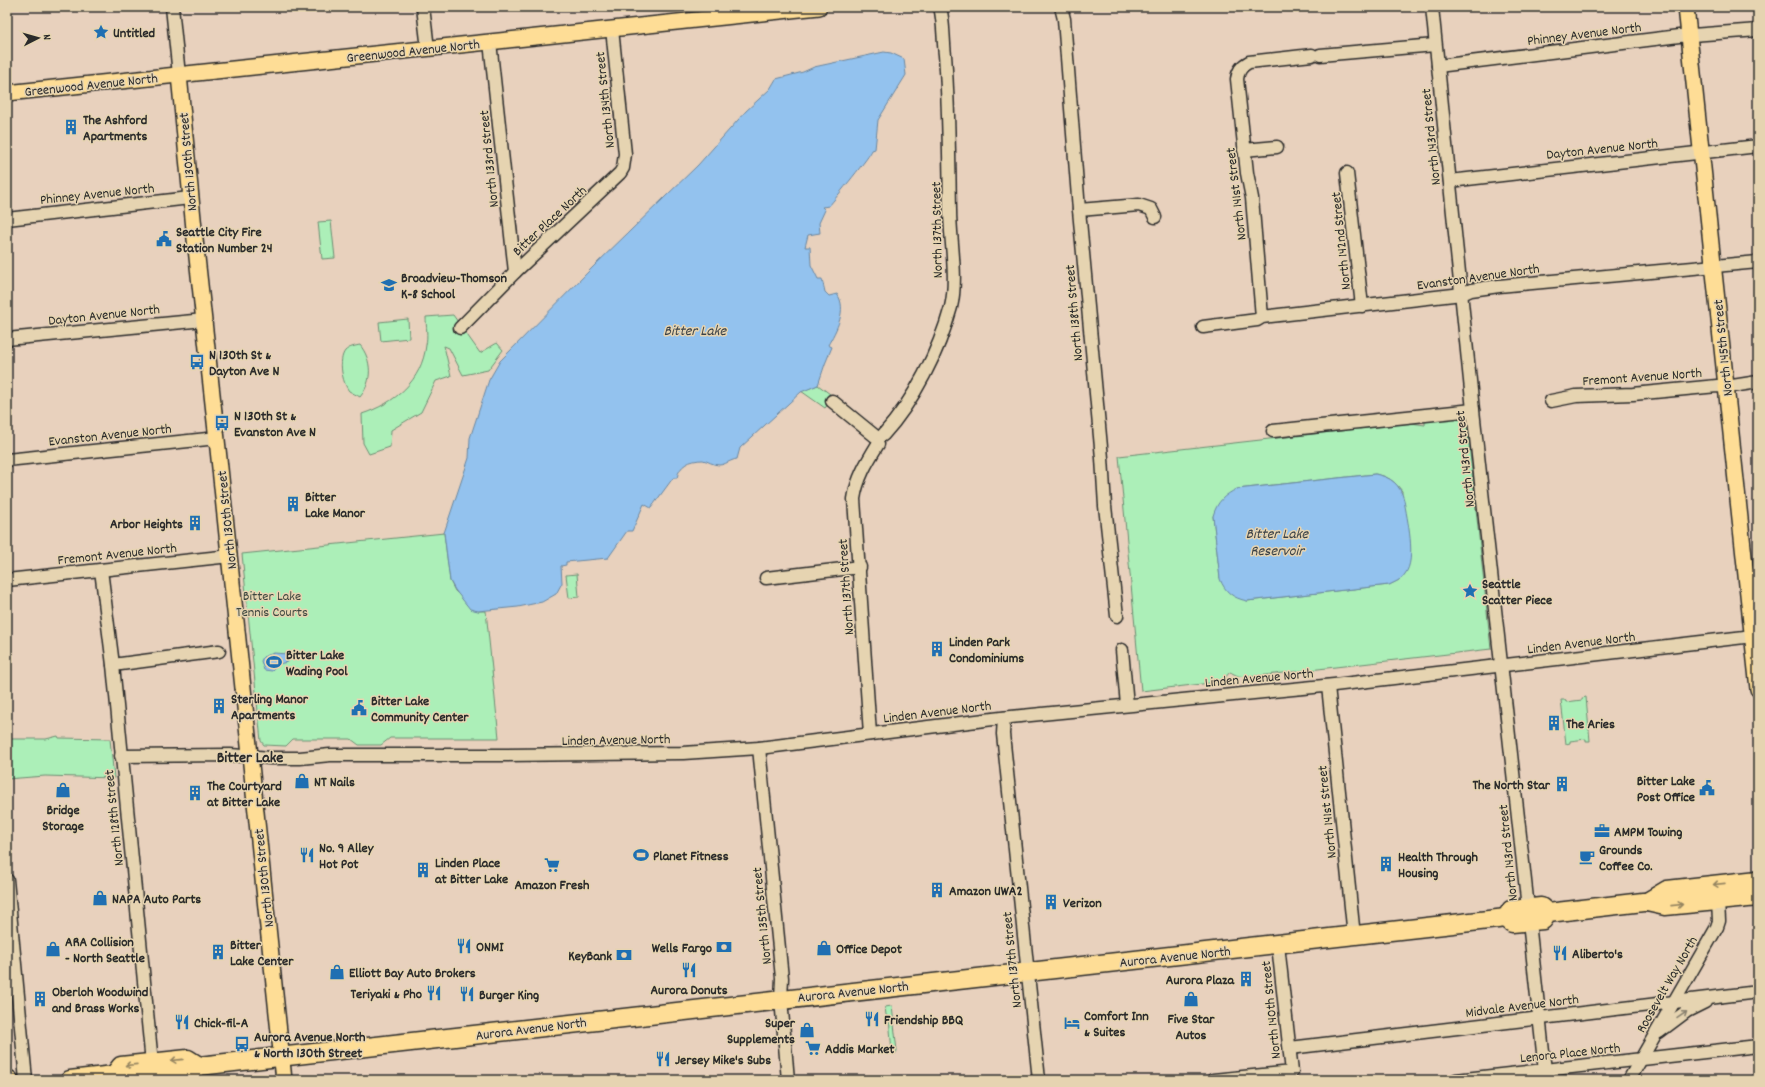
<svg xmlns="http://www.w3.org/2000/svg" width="1765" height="1087" font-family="Dekko,sans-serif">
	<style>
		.green { fill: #acefb8; stroke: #6c8d72; fill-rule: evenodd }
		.water { fill: #93c2ee; stroke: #6986a0 }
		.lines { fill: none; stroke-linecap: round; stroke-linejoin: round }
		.minor-casing { stroke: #2b2b2b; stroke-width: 15 }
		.major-casing { stroke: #2b2b2b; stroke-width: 18 }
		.highway-casing { stroke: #2b2b2b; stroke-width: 21 }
		.minor { stroke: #e6d4b1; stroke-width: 12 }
		.major { stroke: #fedd96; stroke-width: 15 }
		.highway { stroke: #fedd96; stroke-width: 18 }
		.oneway { stroke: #948460 }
		.oneway2 { stroke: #88806e }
		.labels { text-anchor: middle; stroke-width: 3; stroke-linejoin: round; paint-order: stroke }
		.poi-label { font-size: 14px; font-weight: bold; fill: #2b2b2b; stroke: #e6d4b1; text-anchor: start }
		.street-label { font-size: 14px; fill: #2b2b2b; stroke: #e6d4b1 }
		.park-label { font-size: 14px; fill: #3e4840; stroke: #e6d4b1 }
		.water-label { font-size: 15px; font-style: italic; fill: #3b4248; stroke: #e6d4b1 }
		.quarter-label { font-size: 16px; font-weight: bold; fill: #2b2b2b; stroke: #e6d4b1 }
	</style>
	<rect width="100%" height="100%" fill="#e8d1bd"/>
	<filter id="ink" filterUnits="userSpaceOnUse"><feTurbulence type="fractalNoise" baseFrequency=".025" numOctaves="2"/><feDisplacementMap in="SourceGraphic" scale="8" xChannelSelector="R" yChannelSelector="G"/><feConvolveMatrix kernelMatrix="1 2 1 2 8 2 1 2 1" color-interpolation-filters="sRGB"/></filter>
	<g filter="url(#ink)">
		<g class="green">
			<path d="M331,221L335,258L322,259L318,222Z"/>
			<path d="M453,315L480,353L497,343L503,350L488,370L463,375L449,348L444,346L451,376L436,381L421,412L391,430L390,447L369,454L363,443L362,414C395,403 422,381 426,345C428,336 426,326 426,317Z"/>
			<path d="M408,319L409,338L381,341L379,322Z"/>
			<path d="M360,345C372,360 373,381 360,397C357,395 352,393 349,391C342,382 338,360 345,351C349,347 355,346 360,345Z"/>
			<path d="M818,385L834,397L825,408L801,391Z"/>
			<path d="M1466,416L1491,649L1249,677L1238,676L1230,672L1223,680L1219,682L1141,691L1119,456L1411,423L1425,425V420ZM1375,474C1388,476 1394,481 1402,491L1399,580L1389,585L1247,601L1220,578L1213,516L1237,489Z"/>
			<path d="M444,533L450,581L455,591L478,611H486L499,738H390L381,745H359L351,739H293L286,746L264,745L261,741L242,554Z"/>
			<path d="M577,574L579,597L569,598L566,575Z"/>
			<path d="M1586,697L1590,741H1586V739L1570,741V743L1566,744L1561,700H1565L1566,702L1582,700V698Z"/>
			<path d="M58,736L59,738L110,739L114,778L45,776L7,779V739H46Z"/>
			<path d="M892,1006L897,1051L895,1054L892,1052L889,1018L886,1015L885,1007Z"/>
		</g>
		<g class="water">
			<path d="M884,52L891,53L904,59L906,75L878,120L875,149L872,150C871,155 835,199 829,206L822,207L825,210L819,223L820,233L808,235L805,247H810L811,265L818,279H822L825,292L829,296L837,294C848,309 836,331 828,345L832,347L825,364L818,385L801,392L740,448L737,459C730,460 725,465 719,465C713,465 708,461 703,460C690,460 679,465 677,478H673L651,508L644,504L632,531H627L608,558L566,562V565L561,566L562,583L556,594L542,602L518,607L478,611L470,609L455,590L450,581L444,533L469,458L470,438L489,380L500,361L595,265L698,165L746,111L770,89L776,79L803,72L814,67Z"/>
			<path d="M1375,474C1391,477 1400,484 1404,500C1407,519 1417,559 1405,574C1401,580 1395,582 1389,585L1247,601C1233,598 1225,592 1220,579L1213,516C1217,502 1224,495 1237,489Z"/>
			<path d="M274,653L288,654V662L278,664L272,671L264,670L261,661L263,657Z"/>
		</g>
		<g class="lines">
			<defs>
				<g id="minor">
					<path d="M172,7L179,75"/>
					<path d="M423,7L428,49"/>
					<path d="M1061,7L1064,19L1079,210L1102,458L1105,506L1117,616"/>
					<path d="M1432,7L1473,410L1528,908"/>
					<path d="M490,42L515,272"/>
					<path d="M1320,55L1435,45"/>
					<path d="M1438,66L1679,36L1758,30"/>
					<path d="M1244,150L1277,147"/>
					<path d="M1347,173L1362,306"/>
					<path d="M1450,181L1758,146"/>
					<path d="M1079,210L1139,205L1151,209L1155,217"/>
					<path d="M7,219L190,198"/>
					<path d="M1262,317L1252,198L1247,173L1237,79C1238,71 1241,66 1249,62L1312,55"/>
					<path d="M1203,327L1257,320L1262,317L1462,294L1471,290L1499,286L1758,262"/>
					<path d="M460,328L515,272L620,173L623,168L625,154L612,29"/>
					<path d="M7,339L204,320"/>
					<path d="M832,401L875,436"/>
					<path d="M1551,401L1576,396L1633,394L1717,386L1726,387L1758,382"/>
					<path d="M1273,431L1473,410"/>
					<path d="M883,435C914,401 939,351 951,307C958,277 950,240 950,210C949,158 949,107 945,55C943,40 944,22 940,7"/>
					<path d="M7,460L217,438"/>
					<path d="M101,570L113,665L152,1063"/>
					<path d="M766,578L860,567"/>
					<path d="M7,580L230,556"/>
					<path d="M1122,650L1127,705"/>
					<path d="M113,665L219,651"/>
					<path d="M1328,686L1354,936"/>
					<path d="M1004,718L1003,734L1039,1080"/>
					<path d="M870,734L854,499C857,478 867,462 878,444"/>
					<path d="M759,748L782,978L781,999L788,1080"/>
					<path d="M121,756L230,755L271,758H300L330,755H506L683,753L759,748L1001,718L1334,685L1753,636"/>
					<path d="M7,880L26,1080"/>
					<path d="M1529,922L1546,1080"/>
					<path d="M1659,1032L1687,1011L1705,1002"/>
					<path d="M1290,1048L1758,992"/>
					<path d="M1213,1080L1292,1072L1278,945"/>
					<path d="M1456,1080L1758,1046"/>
					<path d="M1629,1080L1717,927L1719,921L1718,901"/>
				</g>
				<g id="major">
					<path d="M1686,7L1758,689"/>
					<path d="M179,75L195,239L218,449L284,1080"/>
					<path d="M7,93L819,7"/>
				</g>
				<g id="highway">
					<path d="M1647,902L1667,890L1758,880"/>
					<path d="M1506,918L1511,910L1541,907L1548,913"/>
					<path d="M114,1075L121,1066L188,1059L199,1066"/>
					<path d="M7,1080H9"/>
					<path d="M70,1080L114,1075L123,1080L190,1073L199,1066L1506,918L1512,923L1543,920L1548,913L1643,902H1647L1665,906L1758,897"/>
				</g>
			</defs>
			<use href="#minor" class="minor-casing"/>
			<use href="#major" class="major-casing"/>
			<use href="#highway" class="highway-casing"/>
			<use href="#minor" class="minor"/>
			<use href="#major" class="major"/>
			<use href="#highway" class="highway"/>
		</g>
		<defs><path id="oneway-shaft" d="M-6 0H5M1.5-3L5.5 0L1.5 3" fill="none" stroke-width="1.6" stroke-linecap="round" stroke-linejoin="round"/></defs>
		<g class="oneway">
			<use href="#oneway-shaft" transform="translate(1719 884) rotate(174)"/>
			<use href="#oneway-shaft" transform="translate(1677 905) rotate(-6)"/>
			<use href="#oneway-shaft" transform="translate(177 1060) rotate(174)"/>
			<use href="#oneway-shaft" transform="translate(131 1065) rotate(174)"/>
		</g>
		<use class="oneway2" href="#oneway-shaft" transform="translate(1682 1015) rotate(-35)"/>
	</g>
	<defs>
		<symbol id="sight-bare" viewBox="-9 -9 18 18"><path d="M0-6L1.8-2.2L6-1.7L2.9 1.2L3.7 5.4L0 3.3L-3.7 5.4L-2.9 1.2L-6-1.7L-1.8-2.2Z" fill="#1f6fb2" stroke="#e6d4b1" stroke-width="2.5" paint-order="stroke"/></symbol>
		<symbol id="building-bare" viewBox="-9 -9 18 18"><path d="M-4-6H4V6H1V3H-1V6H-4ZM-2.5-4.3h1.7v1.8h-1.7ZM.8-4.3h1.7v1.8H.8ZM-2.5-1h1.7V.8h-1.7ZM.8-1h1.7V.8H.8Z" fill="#1f6fb2" stroke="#e6d4b1" stroke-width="2.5" paint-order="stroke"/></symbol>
		<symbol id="civic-bare" viewBox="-9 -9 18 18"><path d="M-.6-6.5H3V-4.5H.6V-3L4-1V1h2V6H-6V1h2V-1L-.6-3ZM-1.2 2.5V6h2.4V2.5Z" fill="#1f6fb2" stroke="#e6d4b1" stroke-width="2.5" paint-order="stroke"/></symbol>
		<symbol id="school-bare" viewBox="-9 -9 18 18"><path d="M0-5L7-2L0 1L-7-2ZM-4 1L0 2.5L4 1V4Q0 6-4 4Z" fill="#1f6fb2" stroke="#e6d4b1" stroke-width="2.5" paint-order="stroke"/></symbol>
		<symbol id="bus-bare" viewBox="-9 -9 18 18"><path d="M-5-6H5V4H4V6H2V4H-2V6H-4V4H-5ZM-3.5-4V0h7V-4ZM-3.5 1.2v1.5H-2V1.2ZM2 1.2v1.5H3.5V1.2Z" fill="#1f6fb2" stroke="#e6d4b1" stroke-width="2.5" paint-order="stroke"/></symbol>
		<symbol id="stadium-bare" viewBox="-9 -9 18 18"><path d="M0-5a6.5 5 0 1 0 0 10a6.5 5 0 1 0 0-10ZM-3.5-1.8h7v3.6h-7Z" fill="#1f6fb2" stroke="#e6d4b1" stroke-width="2.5" paint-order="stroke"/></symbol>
		<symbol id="shop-bare" viewBox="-9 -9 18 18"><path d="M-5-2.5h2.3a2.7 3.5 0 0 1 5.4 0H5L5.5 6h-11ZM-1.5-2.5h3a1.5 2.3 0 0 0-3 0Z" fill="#1f6fb2" stroke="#e6d4b1" stroke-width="2.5" paint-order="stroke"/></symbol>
		<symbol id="office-bare" viewBox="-9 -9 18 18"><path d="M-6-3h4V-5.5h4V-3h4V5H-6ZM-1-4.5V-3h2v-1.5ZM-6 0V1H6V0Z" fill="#1f6fb2" stroke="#e6d4b1" stroke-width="2.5" paint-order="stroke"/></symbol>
		<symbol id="restaurant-bare" viewBox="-9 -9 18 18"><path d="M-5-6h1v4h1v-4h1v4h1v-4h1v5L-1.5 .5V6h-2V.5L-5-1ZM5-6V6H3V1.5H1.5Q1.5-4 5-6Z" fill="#1f6fb2" stroke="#e6d4b1" stroke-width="2.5" paint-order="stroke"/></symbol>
		<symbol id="cafe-bare" viewBox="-9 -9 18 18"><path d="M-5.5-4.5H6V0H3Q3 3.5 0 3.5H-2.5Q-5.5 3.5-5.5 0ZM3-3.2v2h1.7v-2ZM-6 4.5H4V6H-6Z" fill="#1f6fb2" stroke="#e6d4b1" stroke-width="2.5" paint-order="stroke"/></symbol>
		<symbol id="supermarket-bare" viewBox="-9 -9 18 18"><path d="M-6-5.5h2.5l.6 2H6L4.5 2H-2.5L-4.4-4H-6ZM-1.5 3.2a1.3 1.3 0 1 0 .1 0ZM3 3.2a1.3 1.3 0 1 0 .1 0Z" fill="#1f6fb2" stroke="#e6d4b1" stroke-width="2.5" paint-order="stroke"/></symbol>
		<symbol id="bank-bare" viewBox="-9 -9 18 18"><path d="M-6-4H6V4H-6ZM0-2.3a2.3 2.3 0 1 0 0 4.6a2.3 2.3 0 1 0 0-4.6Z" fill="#1f6fb2" stroke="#e6d4b1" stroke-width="2.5" paint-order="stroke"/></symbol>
		<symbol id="hotel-bare" viewBox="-9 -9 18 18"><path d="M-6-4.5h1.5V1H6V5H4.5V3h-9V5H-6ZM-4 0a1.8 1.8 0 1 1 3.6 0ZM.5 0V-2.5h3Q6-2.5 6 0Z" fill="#1f6fb2" stroke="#e6d4b1" stroke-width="2.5" paint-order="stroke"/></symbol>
	</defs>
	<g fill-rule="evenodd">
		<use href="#sight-bare" x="90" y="21" width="22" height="22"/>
		<use href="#building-bare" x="60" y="116" width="22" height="22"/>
		<use href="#civic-bare" x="153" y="228" width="22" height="22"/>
		<use href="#school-bare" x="378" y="274" width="22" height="22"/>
		<use href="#bus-bare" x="186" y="351" width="22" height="22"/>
		<use href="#bus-bare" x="211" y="412" width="22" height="22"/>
		<use href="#building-bare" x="282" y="493" width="22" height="22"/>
		<use href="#building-bare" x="184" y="512" width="22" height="22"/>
		<use href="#sight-bare" x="1459" y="580" width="22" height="22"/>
		<use href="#building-bare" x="926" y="638" width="22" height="22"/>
		<use href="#stadium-bare" x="263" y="651" width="22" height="22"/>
		<use href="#building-bare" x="208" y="695" width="22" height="22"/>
		<use href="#civic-bare" x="348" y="697" width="22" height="22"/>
		<use href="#building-bare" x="1543" y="712" width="22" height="22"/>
		<use href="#shop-bare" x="291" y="770" width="22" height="22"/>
		<use href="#building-bare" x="1551" y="773" width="22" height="22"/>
		<use href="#civic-bare" x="1696" y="777" width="22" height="22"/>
		<use href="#shop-bare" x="52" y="779" width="22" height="22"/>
		<use href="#building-bare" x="184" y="782" width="22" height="22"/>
		<use href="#office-bare" x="1591" y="820" width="22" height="22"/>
		<use href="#restaurant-bare" x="296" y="844" width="22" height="22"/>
		<use href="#stadium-bare" x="630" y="844" width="22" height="22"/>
		<use href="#cafe-bare" x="1576" y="846" width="22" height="22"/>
		<use href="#building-bare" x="1375" y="853" width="22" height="22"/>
		<use href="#supermarket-bare" x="541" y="854" width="22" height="22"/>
		<use href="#building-bare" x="412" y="859" width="22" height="22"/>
		<use href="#building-bare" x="926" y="879" width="22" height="22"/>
		<use href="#shop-bare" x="89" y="887" width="22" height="22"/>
		<use href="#building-bare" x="1040" y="891" width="22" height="22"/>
		<use href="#restaurant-bare" x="453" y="935" width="22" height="22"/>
		<use href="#bank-bare" x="713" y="936" width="22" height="22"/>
		<use href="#shop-bare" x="813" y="937" width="22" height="22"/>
		<use href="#shop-bare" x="42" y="938" width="22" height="22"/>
		<use href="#building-bare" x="207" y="941" width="22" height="22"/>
		<use href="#restaurant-bare" x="1549" y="942" width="22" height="22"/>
		<use href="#bank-bare" x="613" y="944" width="22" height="22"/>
		<use href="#restaurant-bare" x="678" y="959" width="22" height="22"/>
		<use href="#shop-bare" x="326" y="961" width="22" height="22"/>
		<use href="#building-bare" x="1235" y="968" width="22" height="22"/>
		<use href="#restaurant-bare" x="423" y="982" width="22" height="22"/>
		<use href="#restaurant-bare" x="456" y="983" width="22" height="22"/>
		<use href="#building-bare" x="29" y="988" width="22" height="22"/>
		<use href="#shop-bare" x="1180" y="988" width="22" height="22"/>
		<use href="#restaurant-bare" x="861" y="1008" width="22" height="22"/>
		<use href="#restaurant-bare" x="171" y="1011" width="22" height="22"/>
		<use href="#hotel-bare" x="1061" y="1012" width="22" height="22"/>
		<use href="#shop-bare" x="796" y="1019" width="22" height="22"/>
		<use href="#bus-bare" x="231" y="1033" width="22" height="22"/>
		<use href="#supermarket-bare" x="802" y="1037" width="22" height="22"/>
		<use href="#restaurant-bare" x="652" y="1048" width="22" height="22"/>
	</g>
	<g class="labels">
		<g class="poi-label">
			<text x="113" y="37">Untitled</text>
			<text x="83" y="124">The Ashford<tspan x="83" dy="16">Apartments</tspan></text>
			<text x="176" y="236">Seattle City Fire<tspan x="176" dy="16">Station Number 24</tspan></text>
			<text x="401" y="282">Broadview-Thomson<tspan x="401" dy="16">K-8 School</tspan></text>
			<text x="209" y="359">N 130th St &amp;<tspan x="209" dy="16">Dayton Ave N</tspan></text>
			<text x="234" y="420">N 130th St &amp;<tspan x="234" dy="16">Evanston Ave N</tspan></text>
			<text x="305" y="501">Bitter<tspan x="305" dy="16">Lake Manor</tspan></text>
			<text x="183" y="528" text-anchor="end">Arbor Heights</text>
			<text x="1482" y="588">Seattle<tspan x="1482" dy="16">Scatter Piece</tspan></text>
			<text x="949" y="646">Linden Park<tspan x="949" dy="16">Condominiums</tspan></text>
			<text x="286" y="659">Bitter Lake<tspan x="286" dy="16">Wading Pool</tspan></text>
			<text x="231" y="703">Sterling Manor<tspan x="231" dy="16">Apartments</tspan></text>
			<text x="371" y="705">Bitter Lake<tspan x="371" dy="16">Community Center</tspan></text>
			<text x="1566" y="728">The Aries</text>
			<text x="1695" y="785" text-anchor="end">Bitter Lake<tspan x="1695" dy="16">Post Office</tspan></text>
			<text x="314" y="786">NT Nails</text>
			<text x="1550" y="789" text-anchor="end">The North Star</text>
			<text x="207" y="790">The Courtyard<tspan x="207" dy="16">at Bitter Lake</tspan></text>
			<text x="63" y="814" text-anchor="middle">Bridge<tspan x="63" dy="16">Storage</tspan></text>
			<text x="1614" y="836">AMPM Towing</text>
			<text x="319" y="852">No. 9 Alley<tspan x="319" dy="16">Hot Pot</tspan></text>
			<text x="1599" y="854">Grounds<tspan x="1599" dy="16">Coffee Co.</tspan></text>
			<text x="653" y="860">Planet Fitness</text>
			<text x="1398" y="861">Health Through<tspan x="1398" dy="16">Housing</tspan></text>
			<text x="435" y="867">Linden Place<tspan x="435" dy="16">at Bitter Lake</tspan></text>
			<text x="552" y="889" text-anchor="middle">Amazon Fresh</text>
			<text x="949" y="895">Amazon UWA2</text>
			<text x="112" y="903">NAPA Auto Parts</text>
			<text x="1063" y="907">Verizon</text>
			<text x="65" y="946">ARA Collision<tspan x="65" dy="16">- North Seattle</tspan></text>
			<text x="230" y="949">Bitter<tspan x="230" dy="16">Lake Center</tspan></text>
			<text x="476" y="951">ONMI</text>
			<text x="712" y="952" text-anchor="end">Wells Fargo</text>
			<text x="836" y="953">Office Depot</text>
			<text x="1572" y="958">Aliberto's</text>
			<text x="612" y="960" text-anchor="end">KeyBank</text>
			<text x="349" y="977">Elliott Bay Auto Brokers</text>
			<text x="1234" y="984" text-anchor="end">Aurora Plaza</text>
			<text x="689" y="994" text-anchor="middle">Aurora Donuts</text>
			<text x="52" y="996">Oberloh Woodwind<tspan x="52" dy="16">and Brass Works</tspan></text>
			<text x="422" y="998" text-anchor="end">Teriyaki &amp; Pho</text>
			<text x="479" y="999">Burger King</text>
			<text x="1084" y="1020">Comfort Inn<tspan x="1084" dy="16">&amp; Suites</tspan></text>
			<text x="1191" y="1023" text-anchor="middle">Five Star<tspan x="1191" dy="16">Autos</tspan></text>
			<text x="884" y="1024">Friendship BBQ</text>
			<text x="194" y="1027">Chick-fil-A</text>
			<text x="795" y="1027" text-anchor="end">Super<tspan x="795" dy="16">Supplements</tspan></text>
			<text x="254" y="1041">Aurora Avenue North<tspan x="254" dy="16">&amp; North 130th Street</tspan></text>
			<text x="825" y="1053">Addis Market</text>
			<text x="675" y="1064">Jersey Mike's Subs</text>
		</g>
		<g class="street-label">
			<text transform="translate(1584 33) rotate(-7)" y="5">Phinney Avenue North</text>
			<text transform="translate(413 50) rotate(-6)" y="5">Greenwood Avenue North</text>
			<text transform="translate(91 84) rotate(-6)" y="5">Greenwood Avenue North</text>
			<text transform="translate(604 100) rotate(-96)" y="5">North 134th Street</text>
			<text transform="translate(1430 137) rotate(-96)" y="5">North 143rd Street</text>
			<text transform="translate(1602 148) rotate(-6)" y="5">Dayton Avenue North</text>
			<text transform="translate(488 159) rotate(-96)" y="5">North 133rd Street</text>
			<text transform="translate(187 162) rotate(-95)" y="5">North 130th Street</text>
			<text transform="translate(97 193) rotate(-6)" y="5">Phinney Avenue North</text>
			<text transform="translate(1235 194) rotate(-97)" y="5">North 141st Street</text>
			<text transform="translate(549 220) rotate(-43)" y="5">Bitter Place North</text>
			<text transform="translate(936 230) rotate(-91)" y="5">North 137th Street</text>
			<text transform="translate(1340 241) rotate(-96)" y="5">North 142nd Street</text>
			<text transform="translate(1478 276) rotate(-8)" y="5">Evanston Avenue North</text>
			<text transform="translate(1073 313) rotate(-95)" y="5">North 138th Street</text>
			<text transform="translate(104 314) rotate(-6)" y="5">Dayton Avenue North</text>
			<text transform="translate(1722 348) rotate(-96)" y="5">North 145th Street</text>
			<text transform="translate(1642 376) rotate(-4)" y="5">Fremont Avenue North</text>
			<text transform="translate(110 434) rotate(-6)" y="5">Evanston Avenue North</text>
			<text transform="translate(1464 459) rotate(-96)" y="5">North 143rd Street</text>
			<text transform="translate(226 520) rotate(-96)" y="5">North 130th Street</text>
			<text transform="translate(117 553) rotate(-6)" y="5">Fremont Avenue North</text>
			<text transform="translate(845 587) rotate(-94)" y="5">North 137th Street</text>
			<text transform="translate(1581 642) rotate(-7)" y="5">Linden Avenue North</text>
			<text transform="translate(1259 677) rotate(-5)" y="5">Linden Avenue North</text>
			<text transform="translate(937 711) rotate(-7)" y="5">Linden Avenue North</text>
			<text transform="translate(616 739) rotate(-1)" y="5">Linden Avenue North</text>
			<text transform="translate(1326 812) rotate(-96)" y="5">North 141st Street</text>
			<text transform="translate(113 818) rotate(-96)" y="5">North 128th Street</text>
			<text transform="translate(1507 853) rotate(-96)" y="5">North 143rd Street</text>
			<text transform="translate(263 878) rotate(-96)" y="5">North 130th Street</text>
			<text transform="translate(761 916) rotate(-96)" y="5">North 135th Street</text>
			<text transform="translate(1175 956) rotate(-6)" y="5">Aurora Avenue North</text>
			<text transform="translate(1011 960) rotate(-96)" y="5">North 137th Street</text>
			<text transform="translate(1666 984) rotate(-60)" y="5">Roosevelt Way North</text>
			<text transform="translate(853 991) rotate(-6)" y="5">Aurora Avenue North</text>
			<text transform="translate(1522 1005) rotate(-7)" y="5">Midvale Avenue North</text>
			<text transform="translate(1270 1010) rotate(-96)" y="5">North 140th Street</text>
			<text transform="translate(531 1028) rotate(-7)" y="5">Aurora Avenue North</text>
			<text transform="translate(1570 1052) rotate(-6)" y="5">Lenora Place North</text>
		</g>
		<g class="park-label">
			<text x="272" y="600">Bitter Lake<tspan x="272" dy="16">Tennis Courts</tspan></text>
		</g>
		<g class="water-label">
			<text x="695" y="335">Bitter Lake</text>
			<text x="1277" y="538">Bitter Lake<tspan x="1277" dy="17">Reservoir</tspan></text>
		</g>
		<g class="quarter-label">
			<text x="250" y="762">Bitter Lake</text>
		</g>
	</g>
	<rect width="1765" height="1087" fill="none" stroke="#e6d4b1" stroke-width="24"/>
	<rect x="12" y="12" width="1741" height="1063" fill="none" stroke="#2b2b2b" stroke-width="1.5" filter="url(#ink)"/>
	<g transform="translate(38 38) rotate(84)" stroke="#e6d4b1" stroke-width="3" paint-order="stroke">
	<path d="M0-3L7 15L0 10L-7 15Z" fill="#2b2b2b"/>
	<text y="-6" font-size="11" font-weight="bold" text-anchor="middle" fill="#2b2b2b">N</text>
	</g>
</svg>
